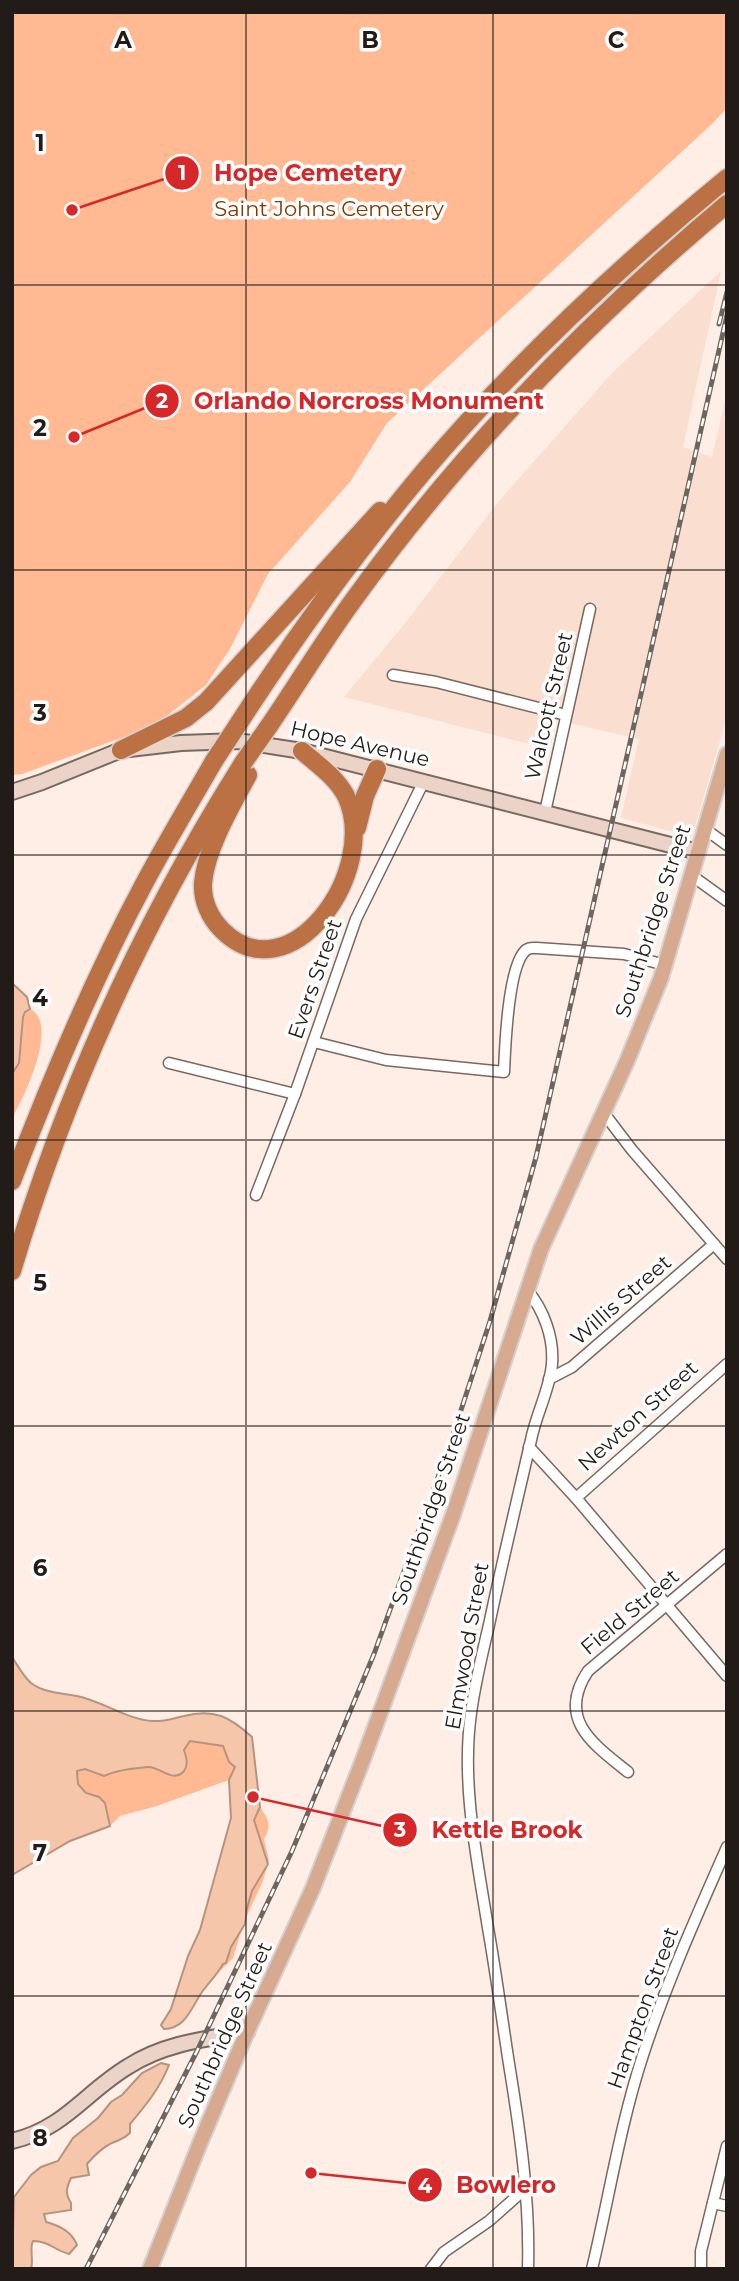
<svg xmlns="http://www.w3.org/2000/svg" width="739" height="2281" font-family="Montserrat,sans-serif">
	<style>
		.built { fill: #fadecf }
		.green { fill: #ffba94 }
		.water { fill: #f6c6ab; stroke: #b6937f; stroke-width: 2 }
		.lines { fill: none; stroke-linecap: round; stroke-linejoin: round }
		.street-casing { stroke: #79685f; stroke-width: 13 }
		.secondary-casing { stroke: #79685f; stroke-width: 18 }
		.primary-casing { stroke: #d3d1d1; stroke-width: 18 }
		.highway-casing { stroke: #d3d1d1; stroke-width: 21 }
		.street { stroke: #fff; stroke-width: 10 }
		.secondary { stroke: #ebd4c7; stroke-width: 14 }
		.primary { stroke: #d7aa8f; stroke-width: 14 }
		.highway { stroke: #bc7145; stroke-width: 18 }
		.rail-casing { stroke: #6f655f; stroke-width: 5 }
		.rail { stroke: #fff; stroke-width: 2.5; stroke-dasharray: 8; stroke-linecap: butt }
		.highway-bridge-casing { stroke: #d3d1d1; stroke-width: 21; stroke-linecap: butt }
		.highway-bridge { stroke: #bc7145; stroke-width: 18 }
		.grid { fill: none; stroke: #221b17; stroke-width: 2; stroke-opacity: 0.55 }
		.labels { text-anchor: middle; stroke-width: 7; stroke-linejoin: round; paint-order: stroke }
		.park-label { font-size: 21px; fill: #7e3901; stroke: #fff }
		.street-label { font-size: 21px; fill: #221b17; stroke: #fff }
		.grid-label { font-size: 23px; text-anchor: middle; font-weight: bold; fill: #221b17; stroke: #fff; stroke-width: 7; stroke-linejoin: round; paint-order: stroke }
		.leader { fill: none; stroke: #d62828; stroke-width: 2.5 }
		.callout-dot { fill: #d62828; stroke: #fff; stroke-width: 2.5 }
		.mark-label { font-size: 21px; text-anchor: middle; font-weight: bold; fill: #fff }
		.callout-label { font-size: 23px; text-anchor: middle; font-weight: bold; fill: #d62828; stroke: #fff; stroke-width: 7; stroke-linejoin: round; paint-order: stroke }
	</style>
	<rect width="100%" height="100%" fill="#feeee5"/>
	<path class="built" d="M721,271L683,447L712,457L727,393V717L692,837L621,818L639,739L556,720L550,749L344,697L406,622L499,501L614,371Z"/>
	<g class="green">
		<path d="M12,12H727V108L712,124L387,423L350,482L268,574L230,649L206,685L154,726L22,774L12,775Z"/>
		<path d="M30,1009C60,1023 24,1098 12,1118V1074L19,1063L23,1017L25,1012Z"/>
		<path d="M190,1738L230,1743L235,1767L229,1780L157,1806L120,1816L110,1826L105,1803L99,1797L86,1793L78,1784L77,1771L85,1769L104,1776C111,1773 142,1766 149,1766C156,1767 165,1773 171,1776L187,1759L184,1749Z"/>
		<path d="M260,1807C269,1820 272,1826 264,1839L269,1860L263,1881L244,1922L233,1958L221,1970L220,1966L254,1820Z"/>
	</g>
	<g class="water">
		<path d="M12,983L27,997L30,1009L25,1012L23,1017L19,1063L12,1074Z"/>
		<path d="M12,1657C18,1666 23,1676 31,1683C44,1693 62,1693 77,1696C102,1701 128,1720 153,1721C163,1722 174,1718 184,1716C214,1708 230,1717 252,1737L260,1807L254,1820L268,1864L252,1891L247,1908L245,1924L231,1947L226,1963L223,1964C217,1975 209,1982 202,1992C192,2006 186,2029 164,2029L161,2025L171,2009L188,1956L200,1930L231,1818L229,1780L235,1767L229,1762L223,1746L190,1741L184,1750C186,1757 189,1764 184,1771C173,1784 159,1766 148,1767C135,1768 115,1771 104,1776L85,1769L77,1771L78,1784L86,1793L99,1797L105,1803L110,1826L70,1841L12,1875Z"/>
		<path d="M161,2063L169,2065C160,2088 146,2105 130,2124V2133C122,2141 119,2139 110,2144C102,2148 93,2157 87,2164L89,2175L71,2178C66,2189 65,2193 71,2203V2210L44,2214L46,2222C58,2225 72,2232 77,2245L69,2254C54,2250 49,2241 33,2241C29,2248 34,2260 31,2269H12L14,2197L31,2175L41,2167L58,2161L73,2138L98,2118L111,2102L122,2095L142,2073Z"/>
	</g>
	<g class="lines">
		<defs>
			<g id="street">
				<path d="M393,675L436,682L566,715"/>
				<path d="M545,812L590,609"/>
				<path d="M705,829L727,845"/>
				<path d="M691,875L727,901"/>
				<path d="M314,1042L386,1060L504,1072C505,1048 508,965 526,950C530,947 532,948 537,948L624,954L665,965"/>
				<path d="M169,1063L295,1094"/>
				<path d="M603,1112L632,1150L727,1259"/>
				<path d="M256,1195L295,1094L356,919L424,781"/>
				<path d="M527,1290C544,1310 554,1338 552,1364C550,1389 536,1414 531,1440C517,1501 502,1563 489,1625C482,1654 475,1683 471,1713C461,1784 477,1858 488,1928C496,1973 502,2019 509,2064C520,2131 530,2200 528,2269"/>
				<path d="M549,1379L572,1367L714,1244"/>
				<path d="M529,1447L576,1498L727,1676"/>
				<path d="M576,1498L727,1364"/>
				<path d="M628,1772C593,1744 556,1719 588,1671L727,1554"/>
				<path d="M713,2203L727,2206"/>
				<path d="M431,2269L444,2252L489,2221L525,2189"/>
				<path d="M592,2269C609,2198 620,2125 643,2055C666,1984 697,1915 727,1847"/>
				<path d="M701,2269V2251L727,2146"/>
			</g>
			<g id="secondary">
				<path d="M12,792L42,782L121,750L181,743L238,741L302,751L698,852"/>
				<path d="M12,2141C66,2128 85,2092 129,2066C165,2043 206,2039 247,2032"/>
			</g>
			<path id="primary" d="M150,2269L200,2143L247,2032L313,1888L364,1757L453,1515L541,1249L627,1061L661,978L727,754"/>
			<g id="highway">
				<path d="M239,723C296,635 358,550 425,470C516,363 619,267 727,178"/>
				<path d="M269,726C297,685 323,642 352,602C458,455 588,321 727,204"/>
				<path d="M121,750L186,718L206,702L380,511"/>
				<path d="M248,775C232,805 206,848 203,883C202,901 210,918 222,930C290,998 381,870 346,796C336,777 317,764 302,751"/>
				<path d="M357,828L365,796L377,769"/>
				<path d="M12,1181C51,1079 93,979 145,882C167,841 191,801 214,761"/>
				<path d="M12,1271C65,1093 144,920 243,763"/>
			</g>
		</defs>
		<use href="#street" class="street-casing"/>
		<use href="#secondary" class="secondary-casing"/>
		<use href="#primary" class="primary-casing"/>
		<use href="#highway" class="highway-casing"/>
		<use href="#street" class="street"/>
		<use href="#secondary" class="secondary"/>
		<use href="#primary" class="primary"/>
		<use href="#highway" class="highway"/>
		<defs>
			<g id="rail">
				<path d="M719,324L727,292"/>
				<path d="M86,2269L197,2051L292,1851L374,1654L450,1444L490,1321L536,1157L727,315"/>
			</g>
		</defs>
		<use href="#rail" class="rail-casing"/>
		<use href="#rail" class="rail"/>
		<defs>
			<g id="highway-bridge">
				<path d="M214,761L239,723"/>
				<path d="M243,763L269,726"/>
			</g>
		</defs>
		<use href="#highway-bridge" class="highway-bridge-casing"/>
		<use href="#highway-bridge" class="highway-bridge"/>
	</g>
	<path class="grid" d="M246,12V2269M493,12V2269M12,285H727M12,570H727M12,855H727M12,1140H727M12,1426H727M12,1711H727M12,1996H727"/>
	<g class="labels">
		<g class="park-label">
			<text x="329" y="216">Saint Johns Cemetery</text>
		</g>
		<g class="street-label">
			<text transform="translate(549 706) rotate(-77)" y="7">Walcott Street</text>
			<text transform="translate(360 744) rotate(13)" y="7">Hope Avenue</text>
			<text transform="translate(653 921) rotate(-72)" y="7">Southbridge Street</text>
			<text transform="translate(315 979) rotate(-71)" y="7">Evers Street</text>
			<text transform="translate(621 1300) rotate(-41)" y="7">Willis Street</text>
			<text transform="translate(638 1416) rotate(-42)" y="7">Newton Street</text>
			<text transform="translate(431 1509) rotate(-71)" y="7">Southbridge Street</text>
			<text transform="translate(630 1612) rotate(-40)" y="7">Field Street</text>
			<text transform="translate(467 1646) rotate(-80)" y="7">Elmwood Street</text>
			<text transform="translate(643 2008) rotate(-70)" y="7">Hampton Street</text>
			<text transform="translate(225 2035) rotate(-66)" y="7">Southbridge Street</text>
		</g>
	</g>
	<g class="grid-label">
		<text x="123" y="48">A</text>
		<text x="370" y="48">B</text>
		<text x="616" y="48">C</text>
		<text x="40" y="151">1</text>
		<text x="40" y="436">2</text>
		<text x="40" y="721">3</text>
		<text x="40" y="1006">4</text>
		<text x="40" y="1291">5</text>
		<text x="40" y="1576">6</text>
		<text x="40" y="1861">7</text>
		<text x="40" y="2146">8</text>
	</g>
	<path class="leader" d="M72 210L182 173M74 437L162 401M253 1797L400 1830M311 2173L425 2185"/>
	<g class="callout-dot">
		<circle cx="72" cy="210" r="7"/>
		<circle cx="74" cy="437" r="7"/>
		<circle cx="253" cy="1797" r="7"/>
		<circle cx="311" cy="2173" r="7"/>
		<circle cx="182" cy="173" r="18"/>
		<circle cx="162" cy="401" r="18"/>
		<circle cx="400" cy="1830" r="18"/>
		<circle cx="425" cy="2185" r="18"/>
	</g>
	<g class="mark-label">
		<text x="182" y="180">1</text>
		<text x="162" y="408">2</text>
		<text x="400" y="1837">3</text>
		<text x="425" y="2193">4</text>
	</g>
	<g class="callout-label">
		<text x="308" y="181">Hope Cemetery</text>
		<text x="369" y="409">Orlando Norcross Monument</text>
		<text x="507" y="1838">Kettle Brook</text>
		<text x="506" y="2193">Bowlero</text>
	</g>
	<rect width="739" height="2281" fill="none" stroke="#221b17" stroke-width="28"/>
</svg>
